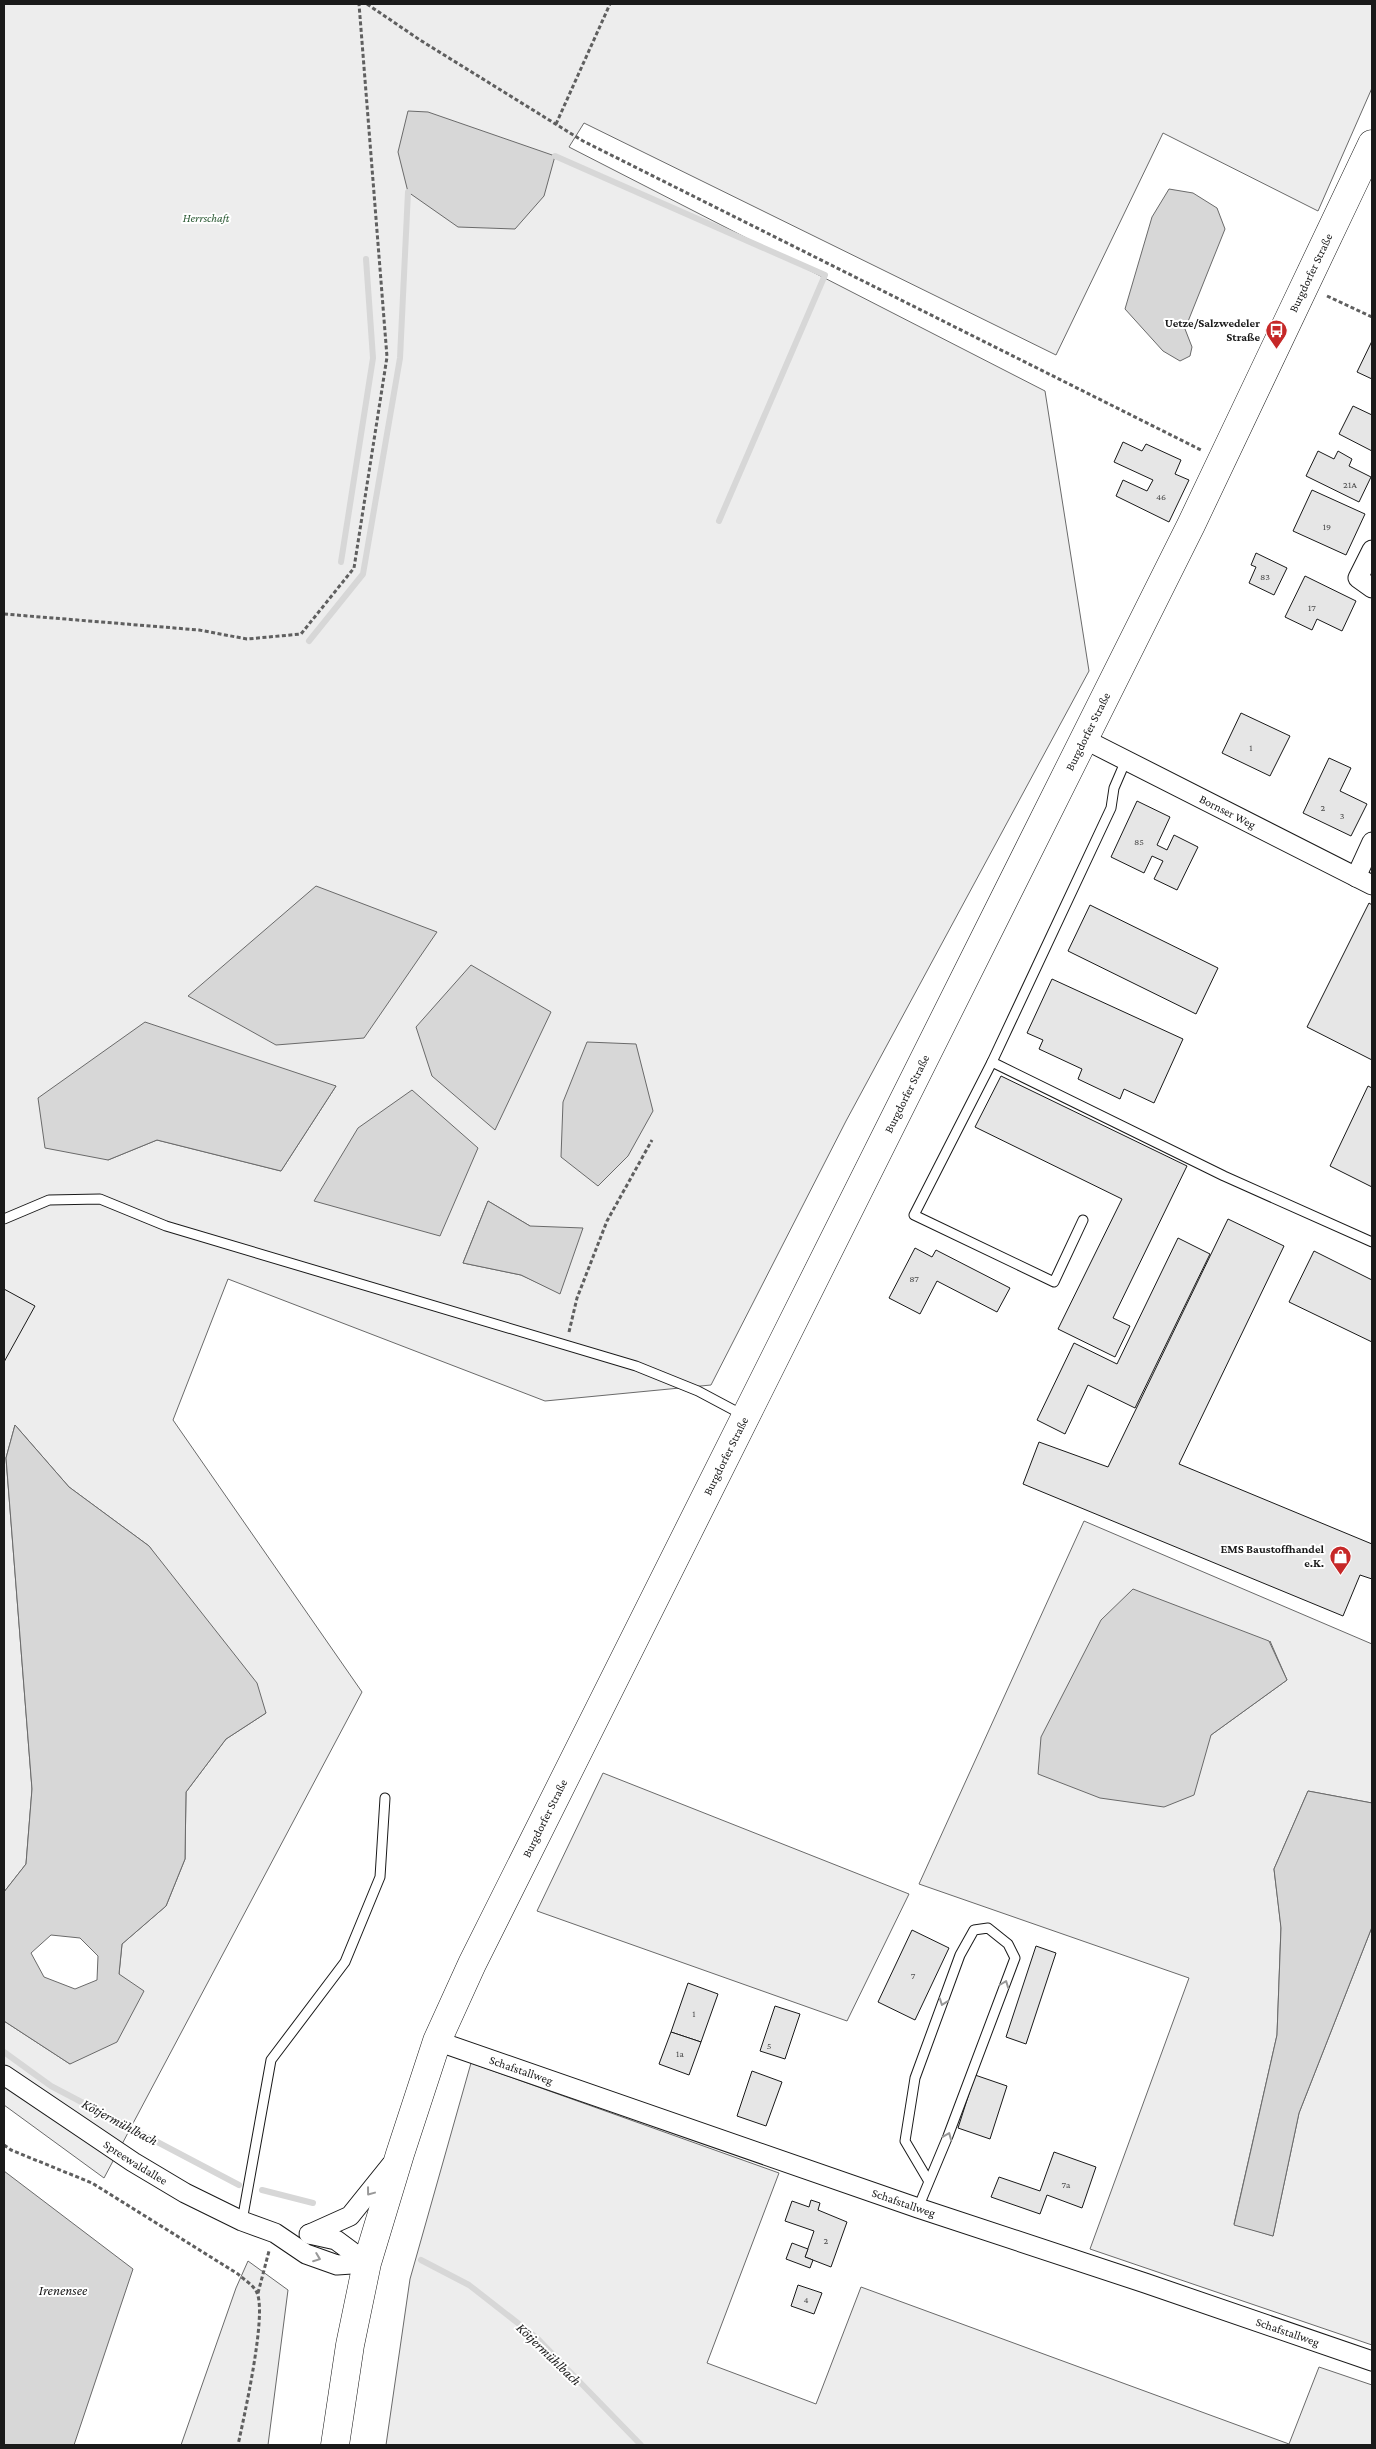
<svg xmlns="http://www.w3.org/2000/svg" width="1376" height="2449" font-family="'Crimson Pro',serif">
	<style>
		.built { fill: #ededed; stroke: #6a6a6a; fill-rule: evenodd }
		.water { fill: #d7d7d7; stroke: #6a6a6a; fill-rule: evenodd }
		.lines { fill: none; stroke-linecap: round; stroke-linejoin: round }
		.stream { stroke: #d7d7d7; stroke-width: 6 }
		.building { fill: #e6e6e6; stroke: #1a1a1a }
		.service-casing { stroke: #1a1a1a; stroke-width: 11 }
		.minor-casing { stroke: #1a1a1a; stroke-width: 21 }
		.primary-casing { stroke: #1a1a1a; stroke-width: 29 }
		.path { stroke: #5f5f5f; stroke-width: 3; stroke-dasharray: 4 2.5; stroke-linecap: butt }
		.service { stroke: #fff; stroke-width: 9 }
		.minor { stroke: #fff; stroke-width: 19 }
		.primary { stroke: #fff; stroke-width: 28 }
		.oneway { stroke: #989898 }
		.labels { text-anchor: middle; stroke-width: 4; stroke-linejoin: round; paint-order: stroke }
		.number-label { font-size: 10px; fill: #4d4d4d }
		.park-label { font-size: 12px; font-style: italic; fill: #2b5a34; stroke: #fff }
		.street-label { font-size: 12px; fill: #1a1a1a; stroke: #fff }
		.poi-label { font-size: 12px; font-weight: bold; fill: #1a1a1a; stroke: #fff; text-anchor: end }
		.water-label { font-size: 14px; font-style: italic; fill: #1a1a1a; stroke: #fff }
	</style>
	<rect width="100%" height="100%" fill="#fff"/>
	<g class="built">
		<path d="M4,4H1372V88L1318,211L1163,133L1056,355L584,123L569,147L1045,391L1089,671L846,1121L711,1385L545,1401L228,1279L173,1420L362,1692L104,2178L4,2105V2021L70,2064L119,1974L122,1944L166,1906L185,1859L186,1792L226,1739L266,1713L149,1546L69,1487L15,1425L6,1458L32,1789L26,1864L4,1892ZM336,1086L281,1171L157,1140L108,1160L38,1098ZM488,1201L530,1226L560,1293L521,1275L463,1263Z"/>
		<path d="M1084,1521L1372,1644V1803L1308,1791L1274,1869L1281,1927L1277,2035L1234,2224L1273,2236L1299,2113L1372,1927V2345L1090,2249L1189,1978L919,1884ZM1270,1641L1287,1680L1211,1735Z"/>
		<path d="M603,1773L909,1894L847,2021L537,1911Z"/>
		<path d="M471,2063L779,2173L707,2363L816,2404L861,2287L1289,2444L1319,2367L1372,2385V2445H386L410,2279Z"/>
		<path d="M248,2261L288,2290L268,2445H181L236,2288Z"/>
	</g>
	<g class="water">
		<path d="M408,111L428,112L555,156L544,196L515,229L458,227L408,192L398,152Z"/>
		<path d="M1169,189L1193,193L1217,208L1225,229L1185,329L1192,347L1190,356L1180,361L1163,351L1125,309L1152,217Z"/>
		<path d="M316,886L437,932L364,1038L276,1045L188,996Z"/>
		<path d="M471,965L551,1012L495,1130L432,1076L416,1027Z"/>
		<path d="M145,1022L336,1086L281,1171L157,1140L108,1160L45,1148L38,1098Z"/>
		<path d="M587,1042L636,1044L653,1111L628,1156L598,1186L561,1157L563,1102Z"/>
		<path d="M412,1090L478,1148L440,1236L314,1201L358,1128Z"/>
		<path d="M488,1201L530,1226L583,1228L560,1294L521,1275L463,1263Z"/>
		<path d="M15,1425L69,1487L149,1546L257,1683L266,1713L226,1739L186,1792L185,1859L166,1906L122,1944L119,1974L144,1991L117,2042L70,2064L4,2021V1892L26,1864L32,1789L6,1458ZM51,1935L80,1938L98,1956L97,1980L75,1989L44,1977L31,1953Z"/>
		<path d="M1133,1589L1269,1641L1287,1680L1211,1735L1194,1795L1164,1807L1100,1798L1038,1774L1041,1737L1101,1620Z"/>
		<path d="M1308,1791L1372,1803V1927L1299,2113L1273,2236L1234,2225L1277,2035L1281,1928L1274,1869Z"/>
		<path d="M4,2171L133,2269L74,2445H4Z"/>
	</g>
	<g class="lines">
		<g class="stream">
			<path d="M555,156L825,275L719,521"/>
			<path d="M341,562L373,358L366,259"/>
			<path d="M309,641L363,574L400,358L408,192"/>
			<path d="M4,2052L51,2086L239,2185"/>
			<path d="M262,2190L313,2203"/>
			<path d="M421,2260L469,2285L537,2338L641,2445"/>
		</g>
	</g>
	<g class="building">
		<path d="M1372,341V379L1357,372Z"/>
		<path d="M1353,406L1372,415V451L1339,434Z"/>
		<path d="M1123,442L1142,451L1146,444L1181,460L1175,474L1189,480L1169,522L1116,496L1123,480L1147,491L1153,480L1114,462Z"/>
		<path d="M1318,451L1334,459L1338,451L1352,459L1349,466L1371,477L1359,502L1306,476Z"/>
		<path d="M1312,490L1365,514L1346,555L1293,531Z"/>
		<path d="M1256,553L1287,568L1274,595L1249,583L1256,567L1251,565Z"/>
		<path d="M1305,576L1356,601L1342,631L1317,619L1312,630L1285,617Z"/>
		<path d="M1241,713L1290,736L1270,776L1222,753Z"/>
		<path d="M1329,758L1351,768L1340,791L1367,804L1351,836L1303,813Z"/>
		<path d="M1137,801L1170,817L1157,845L1167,850L1174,835L1198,847L1177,890L1154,879L1163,861L1152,856L1144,873L1111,857Z"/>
		<path d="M1369,903L1372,905V1060L1307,1027Z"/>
		<path d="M1090,905L1218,968L1196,1014L1068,951Z"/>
		<path d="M1052,979L1183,1039L1154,1103L1124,1089L1120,1099L1078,1079L1082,1069L1039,1049L1043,1040L1027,1033Z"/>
		<path d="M1001,1076L1187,1166L1113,1318L1130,1326L1115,1357L1058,1329L1122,1199L975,1127Z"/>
		<path d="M1368,1086L1372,1088V1187L1330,1166Z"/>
		<path d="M1228,1219L1284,1246L1179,1464L1372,1544V1579L1360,1575L1343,1616L1023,1484L1039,1442L1108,1467Z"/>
		<path d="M1178,1238L1210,1254L1135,1408L1088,1385L1065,1434L1037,1420L1074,1343L1117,1364Z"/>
		<path d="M915,1248L932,1257L936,1250L1010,1288L997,1312L937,1281L920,1314L889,1298Z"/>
		<path d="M1314,1251L1372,1280V1342L1289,1302Z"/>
		<path d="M4,1289L35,1306L4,1362Z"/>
		<path d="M912,1930L949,1948L915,2020L878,2002Z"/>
		<path d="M1036,1946L1056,1953L1026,2044L1006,2037Z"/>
		<path d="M688,1983L718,1994L701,2042L671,2032Z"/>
		<path d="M775,2006L800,2014L785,2059L760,2051Z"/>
		<path d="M671,2032L701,2042L689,2075L659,2064Z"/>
		<path d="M752,2071L782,2082L766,2126L737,2116Z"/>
		<path d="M975,2075L1007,2086L990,2139L958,2128Z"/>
		<path d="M1054,2152L1096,2167L1082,2208L1047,2195L1040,2214L991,2197L999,2177L1040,2191Z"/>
		<path d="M811,2200L820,2203L818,2210L847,2222L831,2267L805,2257L814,2231L785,2221L792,2201L809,2207Z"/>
		<path d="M792,2243L808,2249L805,2257L813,2260L810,2268L786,2259Z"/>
		<path d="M798,2285L822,2293L814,2314L791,2306Z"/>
	</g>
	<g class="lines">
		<defs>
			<g id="service">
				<path d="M1126,760L1114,788L1111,808L992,1062L1224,1176L1372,1242"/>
				<path d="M992,1062L914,1215L1054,1282L1083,1220"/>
				<path d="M4,1219L49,1200L100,1199L166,1226L636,1366L698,1391L743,1415"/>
				<path d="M918,2208L948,2136L1015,1958L1008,1944L988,1928L974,1930L960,1955L915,2078L905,2141L928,2180"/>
				<path d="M242,2221L271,2060L345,1962L380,1877L385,1798"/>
			</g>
			<g id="minor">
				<path d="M1372,550L1358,578L1372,588"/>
				<path id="s1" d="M1084,739L1372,885"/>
				<path d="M1356,877L1372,842"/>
				<path id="s2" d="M437,2041L918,2208L1145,2283L1372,2361"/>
				<path id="s3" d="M4,2075L133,2162L185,2193L242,2221L275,2233L306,2254L337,2265L367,2263"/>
				<path d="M309,2234L336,2240L367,2263"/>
				<path d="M310,2234L350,2216L391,2165"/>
			</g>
			<g id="primary">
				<path id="s4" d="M335,2445L350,2345L367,2263L400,2154L437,2041L472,1964L1191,525L1372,144"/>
			</g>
		</defs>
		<use href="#service" class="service-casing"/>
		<use href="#minor" class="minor-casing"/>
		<use href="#primary" class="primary-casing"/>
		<g class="path">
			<path d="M367,4L420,40L583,141L1201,450"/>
			<path d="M556,124L610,4"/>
			<path d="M1327,296L1372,317"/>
			<path d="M4,614L199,630L247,639L301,634L354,568L387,357L359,4"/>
			<path d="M569,1332L577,1298L607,1221L652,1140"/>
			<path d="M4,2145L11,2150L92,2183L238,2274C244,2280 254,2285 257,2293C267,2315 244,2417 238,2445"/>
			<path d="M258,2293L269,2251"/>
		</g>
		<use href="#service" class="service"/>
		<use href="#minor" class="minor"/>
		<use href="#primary" class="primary"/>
	</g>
	<defs><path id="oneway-chevron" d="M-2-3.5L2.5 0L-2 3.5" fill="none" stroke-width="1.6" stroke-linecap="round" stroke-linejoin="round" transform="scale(1.25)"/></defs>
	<g class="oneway">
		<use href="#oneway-chevron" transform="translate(1005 1984) rotate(-69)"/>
		<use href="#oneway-chevron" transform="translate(943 2002) rotate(110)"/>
		<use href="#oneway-chevron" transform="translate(948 2136) rotate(-68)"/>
		<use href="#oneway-chevron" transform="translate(370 2192) rotate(127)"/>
		<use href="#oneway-chevron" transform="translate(317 2258) rotate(21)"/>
	</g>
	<defs>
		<symbol id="bus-pin" viewBox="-11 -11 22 30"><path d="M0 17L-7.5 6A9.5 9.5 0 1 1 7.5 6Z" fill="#c62828" stroke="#fff"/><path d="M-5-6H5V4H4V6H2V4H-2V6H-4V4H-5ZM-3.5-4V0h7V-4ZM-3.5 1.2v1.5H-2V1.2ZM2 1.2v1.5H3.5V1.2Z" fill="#fff"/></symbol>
		<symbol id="shop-pin" viewBox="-11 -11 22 30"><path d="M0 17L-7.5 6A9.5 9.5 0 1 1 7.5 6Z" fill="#c62828" stroke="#fff"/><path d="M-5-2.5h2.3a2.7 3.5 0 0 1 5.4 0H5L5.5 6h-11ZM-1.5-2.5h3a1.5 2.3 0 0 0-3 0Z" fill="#fff"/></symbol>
	</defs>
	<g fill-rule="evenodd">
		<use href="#bus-pin" x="1264" y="318" width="25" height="34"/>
		<use href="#shop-pin" x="1328" y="1544" width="25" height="34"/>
	</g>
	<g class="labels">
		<g class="number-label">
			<text x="1350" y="488">21A</text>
			<text x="1161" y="500">46</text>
			<text x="1327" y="530">19</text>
			<text x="1265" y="580">83</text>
			<text x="1312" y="611">17</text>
			<text x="1251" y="751">1</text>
			<text x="1323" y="811">2</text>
			<text x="1342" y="819">3</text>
			<text x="1139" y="845">85</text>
			<text x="914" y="1282">87</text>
			<text x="913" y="1979">7</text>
			<text x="694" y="2017">1</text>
			<text x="769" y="2049">5</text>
			<text x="680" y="2057">1a</text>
			<text x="1066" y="2188">7a</text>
			<text x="826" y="2244">2</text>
			<text x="806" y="2303">4</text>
		</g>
		<g class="park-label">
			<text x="206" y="222">Herrschaft</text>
		</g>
		<g class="street-label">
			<text dy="4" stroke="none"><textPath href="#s4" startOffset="2390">Burgdorfer Straße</textPath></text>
			<text dy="4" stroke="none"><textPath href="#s4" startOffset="1880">Burgdorfer Straße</textPath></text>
			<text dy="4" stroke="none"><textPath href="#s1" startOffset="161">Bornser Weg</textPath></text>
			<text dy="4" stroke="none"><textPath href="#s4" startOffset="1475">Burgdorfer Straße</textPath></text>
			<text dy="4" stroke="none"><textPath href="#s4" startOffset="1070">Burgdorfer Straße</textPath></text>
			<text dy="4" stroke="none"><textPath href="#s4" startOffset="665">Burgdorfer Straße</textPath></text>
			<text dy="4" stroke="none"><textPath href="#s2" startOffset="89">Schafstallweg</textPath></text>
			<text dy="4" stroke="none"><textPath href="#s3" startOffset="158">Spreewaldallee</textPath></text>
			<text dy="4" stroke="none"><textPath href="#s2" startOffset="494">Schafstallweg</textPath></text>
			<text dy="4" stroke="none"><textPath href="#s2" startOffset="899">Schafstallweg</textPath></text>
		</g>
		<g class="poi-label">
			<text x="1260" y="327">Uetze/Salzwedeler<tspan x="1260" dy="14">Straße</tspan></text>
			<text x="1324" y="1553">EMS Baustoffhandel<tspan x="1324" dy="14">e.K.</tspan></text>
		</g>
		<g class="water-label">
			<text transform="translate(120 2122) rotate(28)" y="5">Kötjermühlbach</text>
			<text x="63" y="2295">Irenensee</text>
			<text transform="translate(549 2354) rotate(44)" y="5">Kötjermühlbach</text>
		</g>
	</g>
	<rect width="1376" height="2449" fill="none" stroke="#1a1a1a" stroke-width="10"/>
</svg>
